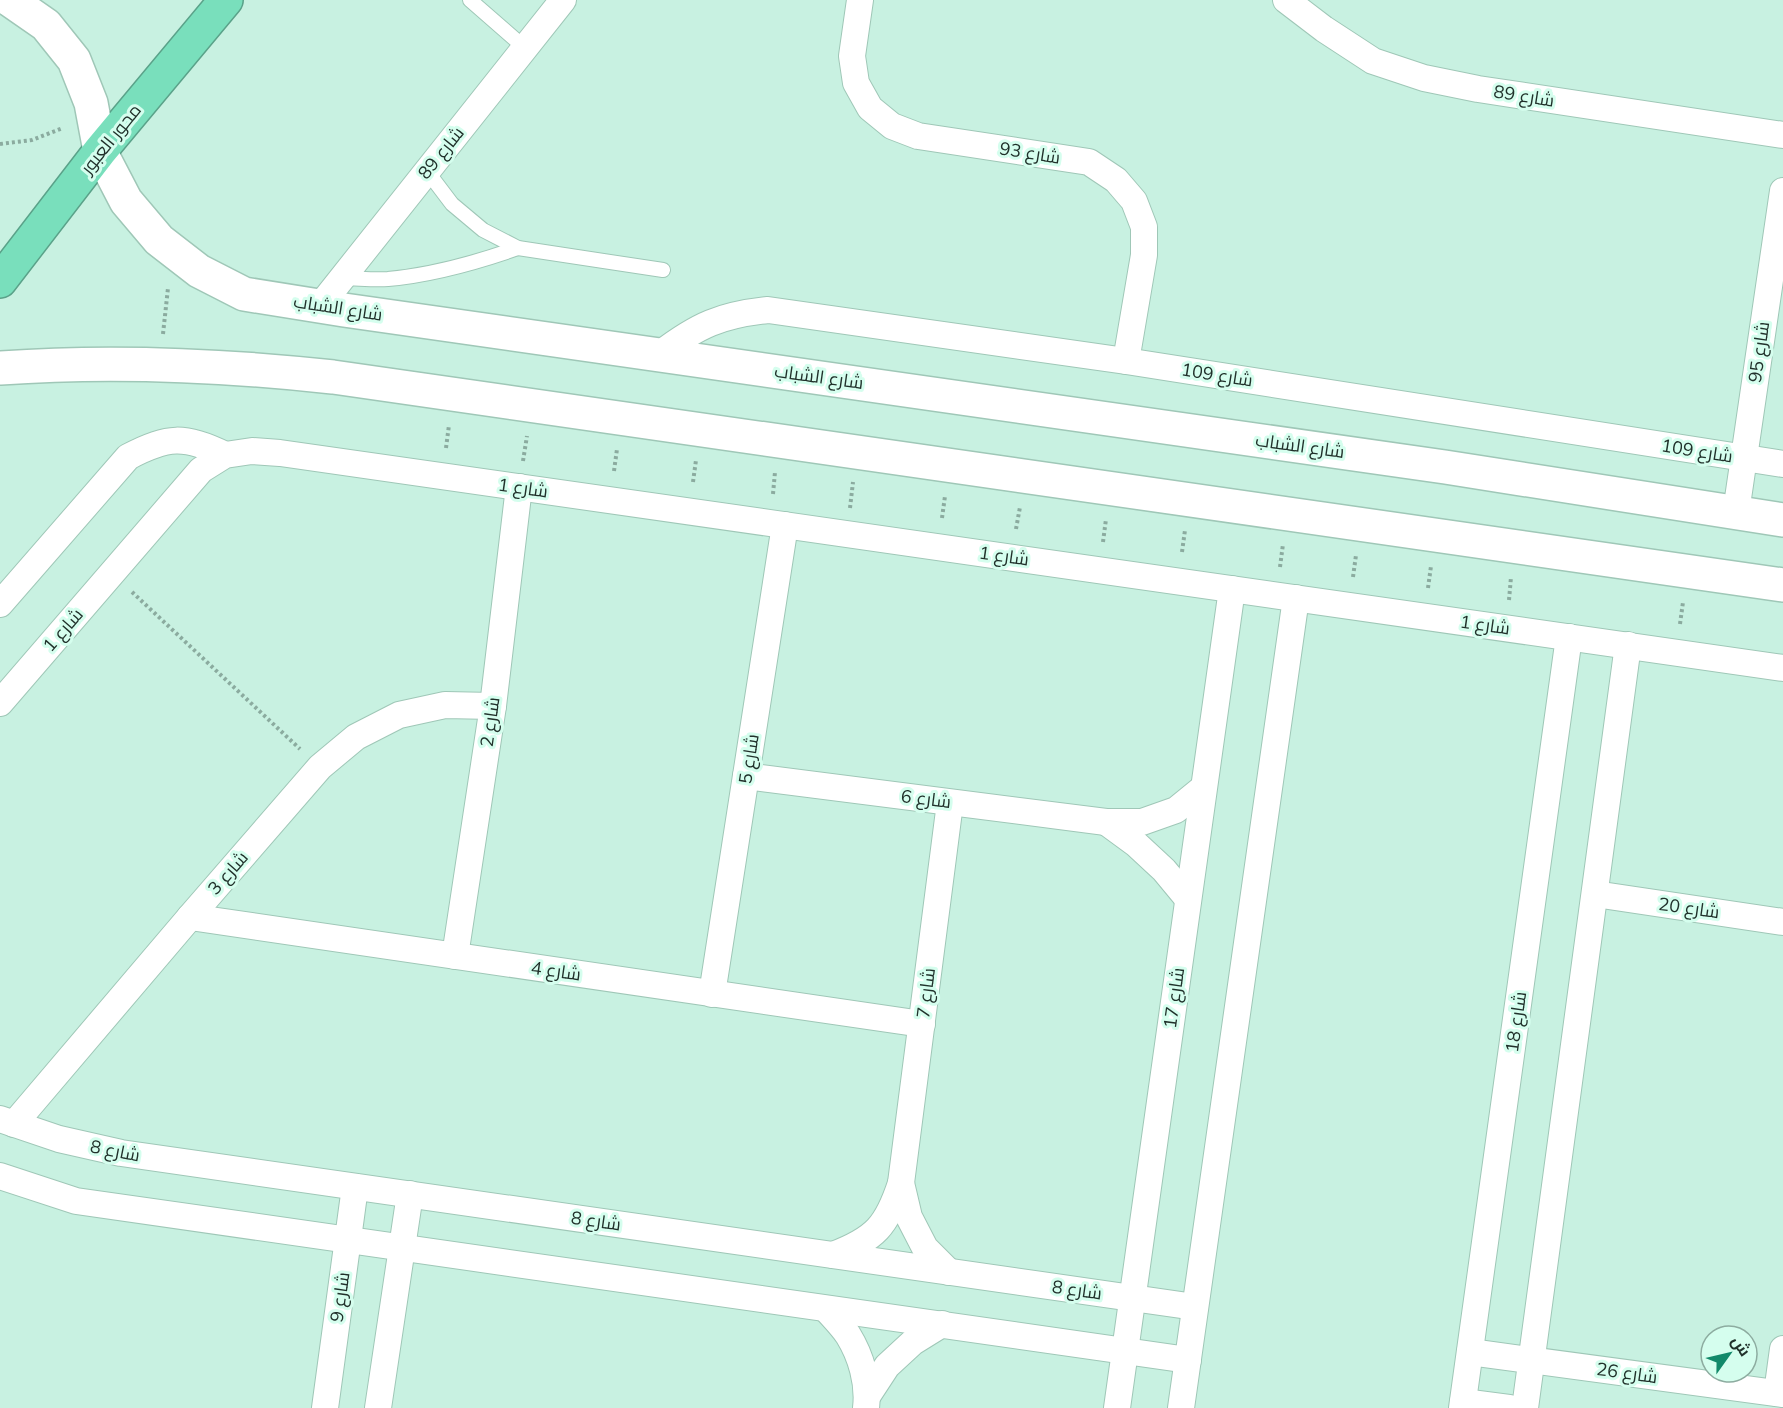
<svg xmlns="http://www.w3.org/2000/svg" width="1783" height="1408" font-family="Mulish,Cairo,sans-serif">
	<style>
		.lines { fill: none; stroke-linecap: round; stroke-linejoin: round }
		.lane-casing { stroke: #9fc7b7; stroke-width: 16 }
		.street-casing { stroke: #9fc7b7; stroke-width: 28 }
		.secondary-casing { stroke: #9fc7b7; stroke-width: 36 }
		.highway-casing { stroke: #5aa289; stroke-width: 36 }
		.path { stroke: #8bab9f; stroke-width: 4; stroke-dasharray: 3 3; stroke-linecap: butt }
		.lane { stroke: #fff; stroke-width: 14 }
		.street { stroke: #fff; stroke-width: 26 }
		.secondary { stroke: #fff; stroke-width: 33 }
		.highway { stroke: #79dfbc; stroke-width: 33 }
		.labels { text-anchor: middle; stroke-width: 6; stroke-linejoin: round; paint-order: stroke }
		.street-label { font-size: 18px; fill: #21312b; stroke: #d5feee }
	</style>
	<rect width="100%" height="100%" fill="#c8f1e1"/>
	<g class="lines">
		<defs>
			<g id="lane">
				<path d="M470,0L525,48"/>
				<path d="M427,171L452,204L483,230L518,248L663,270"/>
				<path d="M341,278C357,278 372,280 388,279C433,275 475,263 518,248"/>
			</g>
			<g id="street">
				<path d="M860,0L852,56L856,83L870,108L892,126L918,136L1089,162L1116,180L1134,201L1144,227V255L1126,361"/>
				<path d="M1286,0L1324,29L1373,61L1424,78L1478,89L1783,135"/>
				<path d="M320,306L563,0"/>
				<path d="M660,354C698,325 721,315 768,310L1126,361L1783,464"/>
				<path d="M1736,512L1783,191"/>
				<path d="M0,604L128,457C167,436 185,435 225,455"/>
				<path d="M0,703L201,470L225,455L252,451L280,453L1783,668"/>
				<path d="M746,776L1106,822H1142L1176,810L1203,788"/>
				<path d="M1106,822L1136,844L1164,870L1188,899"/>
				<path d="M1595,894L1783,922"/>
				<path d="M190,917L922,1024"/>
				<path d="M455,956L493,706L519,487"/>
				<path d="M712,994L785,525"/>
				<path d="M0,1119L59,1139L121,1153L1195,1307"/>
				<path d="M14,1124L190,917L320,767L356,737L399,715L445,705L493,706"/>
				<path d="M0,1176L76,1201L1188,1360"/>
				<path d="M901,1183L909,1217L925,1248L949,1272"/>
				<path d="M833,1255C875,1239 887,1226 901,1183L950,803"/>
				<path d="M826,1309C833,1317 842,1326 848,1335C861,1356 869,1383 866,1408"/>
				<path d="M1470,1352L1783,1394"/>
				<path d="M1777,1393L1783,1349"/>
				<path d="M868,1395L887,1366L913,1342L942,1324"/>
				<path d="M1463,1402L1509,1408"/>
				<path d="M325,1408L355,1187"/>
				<path d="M378,1408L410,1194"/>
				<path d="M1117,1408L1232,589"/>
				<path d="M1181,1408L1296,598"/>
				<path d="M1462,1408L1569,637"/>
				<path d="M1525,1408L1628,645"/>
			</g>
			<g id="secondary">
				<path d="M10,0L46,25L74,60L91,103L100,151L126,201L159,240L199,271L244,294L344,310L1445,467L1783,520"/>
				<path d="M0,368C111,360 223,365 333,377L1783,585"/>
			</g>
			<path id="highway" d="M0,281L100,151L226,0"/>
		</defs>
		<use href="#lane" class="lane-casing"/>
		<use href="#street" class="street-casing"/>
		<use href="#secondary" class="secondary-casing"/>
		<use href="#highway" class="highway-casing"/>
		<g class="path">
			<path d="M0,144L32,140L63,128"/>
			<path d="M163,334L168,288"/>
			<path d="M446,448L449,425"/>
			<path d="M523,461L527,436"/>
			<path d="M614,471L617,449"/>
			<path d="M693,482L696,460"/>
			<path d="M773,494L775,472"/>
			<path d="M850,508L853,482"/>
			<path d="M942,518L945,496"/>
			<path d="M1016,529L1020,507"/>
			<path d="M1103,542L1106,519"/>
			<path d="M1182,552L1185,530"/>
			<path d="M1280,567L1283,544"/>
			<path d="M1353,577L1356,555"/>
			<path d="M1428,588L1431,566"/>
			<path d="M132,592L300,749"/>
			<path d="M1509,600L1511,577"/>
			<path d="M1680,624L1683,602"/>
		</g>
		<use href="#lane" class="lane"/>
		<use href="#street" class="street"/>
		<use href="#secondary" class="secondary"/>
		<use href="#highway" class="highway"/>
	</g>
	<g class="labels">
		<g class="street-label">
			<text transform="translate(1524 96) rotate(9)" y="6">شارع 89</text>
			<text transform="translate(111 139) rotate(-51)" y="6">محور العبور</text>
			<text transform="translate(441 153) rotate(-51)" y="6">شارع 89</text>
			<text transform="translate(1030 153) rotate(9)" y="6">شارع 93</text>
			<text transform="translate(338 308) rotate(9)" y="6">شارع الشباب</text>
			<text transform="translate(1759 352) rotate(-82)" y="6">شارع 95</text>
			<text transform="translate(1217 375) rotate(9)" y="6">شارع 109</text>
			<text transform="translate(819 377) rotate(8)" y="6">شارع الشباب</text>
			<text transform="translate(1300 446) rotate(8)" y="6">شارع الشباب</text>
			<text transform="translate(1697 451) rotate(9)" y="6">شارع 109</text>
			<text transform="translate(523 488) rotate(8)" y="6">شارع 1</text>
			<text transform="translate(1004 556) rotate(8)" y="6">شارع 1</text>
			<text transform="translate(1485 625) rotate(8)" y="6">شارع 1</text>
			<text transform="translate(63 630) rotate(-49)" y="6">شارع 1</text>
			<text transform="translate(490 722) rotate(-82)" y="6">شارع 2</text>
			<text transform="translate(749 759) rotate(-81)" y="6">شارع 5</text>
			<text transform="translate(926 799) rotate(7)" y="6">شارع 6</text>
			<text transform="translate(228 873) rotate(-49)" y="6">شارع 3</text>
			<text transform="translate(1689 908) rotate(8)" y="6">شارع 20</text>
			<text transform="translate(556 971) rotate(8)" y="6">شارع 4</text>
			<text transform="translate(926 993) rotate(-83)" y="6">شارع 7</text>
			<text transform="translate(1174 998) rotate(-82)" y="6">شارع 17</text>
			<text transform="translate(1516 1022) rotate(-82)" y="6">شارع 18</text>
			<text transform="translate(115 1151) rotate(11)" y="6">شارع 8</text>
			<text transform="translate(596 1221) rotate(8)" y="6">شارع 8</text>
			<text transform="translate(1077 1290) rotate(8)" y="6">شارع 8</text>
			<text transform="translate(340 1297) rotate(-82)" y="6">شارع 9</text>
			<text transform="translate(1627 1373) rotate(8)" y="6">شارع 26</text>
		</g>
	</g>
	<g transform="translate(1729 1354) rotate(56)"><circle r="28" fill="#d5feee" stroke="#8daca0" stroke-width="1.5"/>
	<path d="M0-4.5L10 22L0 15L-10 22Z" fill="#12896a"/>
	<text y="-9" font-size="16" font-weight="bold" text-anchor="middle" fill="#21312b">ش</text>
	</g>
</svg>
